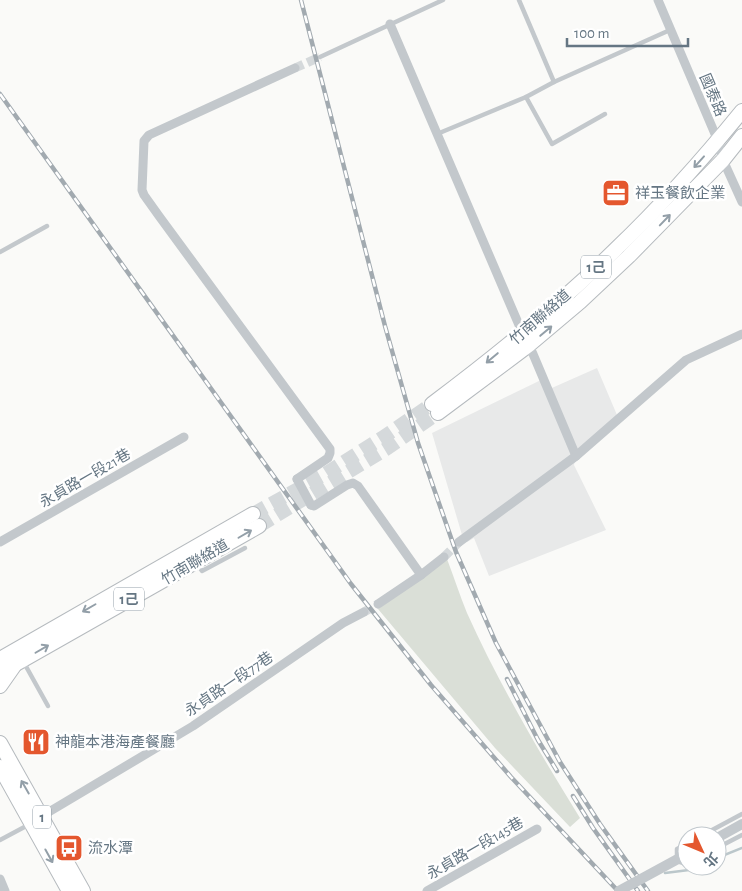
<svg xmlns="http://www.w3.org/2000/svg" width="742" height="891" font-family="'Alegreya Sans','Noto Sans TC',sans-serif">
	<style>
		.built { fill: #e8e9e9 }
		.green { fill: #dadfd7 }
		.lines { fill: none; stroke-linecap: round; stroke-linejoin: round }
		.stream { stroke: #bbc7cb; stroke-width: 2.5 }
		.minor-tunnel { stroke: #d5d9db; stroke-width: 9; stroke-dasharray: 9 4.5; stroke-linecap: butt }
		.primary-tunnel { stroke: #d5d9db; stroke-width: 14; stroke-dasharray: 14 7; stroke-linecap: butt }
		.primary-casing { stroke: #b5babe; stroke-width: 16 }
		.service { stroke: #c3c8cc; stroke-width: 4.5 }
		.minor { stroke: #c3c8cc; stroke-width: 9 }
		.tertiary { stroke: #c3c8cc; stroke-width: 10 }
		.primary { stroke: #fff; stroke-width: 14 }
		.rail-casing { stroke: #a2aab0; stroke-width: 4.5 }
		.rail { stroke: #fff; stroke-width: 2.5; stroke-dasharray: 8; stroke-linecap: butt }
		.minor-bridge { stroke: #c3c8cc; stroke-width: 9 }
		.tertiary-bridge { stroke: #c3c8cc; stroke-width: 10 }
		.oneway { stroke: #939fa8 }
		.labels { text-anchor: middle; stroke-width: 5; stroke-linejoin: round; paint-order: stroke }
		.shield { fill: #fff; stroke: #939fa8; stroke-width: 1 }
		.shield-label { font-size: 14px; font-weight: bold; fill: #657683 }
		.street-label { font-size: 15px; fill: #657683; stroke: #fff }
		.poi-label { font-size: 15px; fill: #657683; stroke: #fff; text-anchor: start }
	</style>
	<rect width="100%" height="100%" fill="#fafaf8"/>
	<path class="built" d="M597,368L617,415L578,449L574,465L606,530L489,576L474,538L467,542L462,535L432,433L541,380L545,391Z"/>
	<path class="green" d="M447,559C454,577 460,596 467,613C499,684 539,752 580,818L570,827L495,748L378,609Z"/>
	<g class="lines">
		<g class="stream">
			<path d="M717,858L742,848"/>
			<path d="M665,873L689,870L698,866"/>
		</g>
		<g class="minor-tunnel">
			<path d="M295,68L320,57"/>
			<path d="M444,557L459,542"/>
			<path d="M364,612L378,604"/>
		</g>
		<g class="primary-tunnel">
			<path d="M253,514L325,474L382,438L432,404"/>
			<path d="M259,526L386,449L438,413"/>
		</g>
		<defs>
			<g id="primary">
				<path d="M432,404C496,356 559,305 616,249C661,206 703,159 742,111"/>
				<path d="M438,413L529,345L580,302L629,256L723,160L742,136"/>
				<path d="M0,659L253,514"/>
				<path d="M0,673L259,526"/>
				<path d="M0,686L14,666"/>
				<path d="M0,743L83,891"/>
				<path d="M0,767L69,891"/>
			</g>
		</defs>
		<use href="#primary" class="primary-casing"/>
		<g class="service">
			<path d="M519,0L554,82"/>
			<path d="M320,57L443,0"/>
			<path d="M526,97L552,144L605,114"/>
			<path d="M437,134L526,97L554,82L670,30"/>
			<path d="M0,252L47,226"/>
			<path d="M196,563L202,571L245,548"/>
			<path d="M23,661L48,706"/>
			<path d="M701,836L742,814"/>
			<path d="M0,840L30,824"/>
			<path d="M687,844L677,849V855L680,862L687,864"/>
			<path d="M717,848L742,835"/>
		</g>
		<g class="minor">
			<path d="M658,0L718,141L723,160L742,202"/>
			<path d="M390,24L519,325L533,354L576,456"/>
			<path d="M295,68L149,135L144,141L142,190L144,195L159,216L330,449V453L328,458L297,479"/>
			<path d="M311,505L314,506L347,485L353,483L358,486L421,575"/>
			<path d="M0,542L184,437"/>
			<path d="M459,542L576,456L686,360L742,334"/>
			<path d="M378,604L421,575L444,557"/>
			<path d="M37,819L193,726L343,623L364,612"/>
			<path d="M0,879L5,891"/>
			<path d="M427,891L537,829"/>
		</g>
		<path class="tertiary" d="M717,838L742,824"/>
		<use href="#primary" class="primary"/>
		<defs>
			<g id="rail">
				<path d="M301,0L385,326L418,443L456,552L496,643L560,762L600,824L648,891"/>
				<path d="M0,94L351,584L431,685L511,777L618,891"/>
				<path d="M507,679L538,740L557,771"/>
				<path d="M573,796L593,828L638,891"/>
			</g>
		</defs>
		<use href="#rail" class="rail-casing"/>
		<use href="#rail" class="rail"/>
		<path class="minor-bridge" d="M297,479L311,505"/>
		<path class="tertiary-bridge" d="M619,891L687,854"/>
	</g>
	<defs><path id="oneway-shaft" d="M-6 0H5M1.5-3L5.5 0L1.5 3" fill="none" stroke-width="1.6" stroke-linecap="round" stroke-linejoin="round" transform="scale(1.25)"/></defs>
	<g class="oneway">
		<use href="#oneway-shaft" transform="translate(699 162) rotate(132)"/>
		<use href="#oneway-shaft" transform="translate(665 220) rotate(-46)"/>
		<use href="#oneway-shaft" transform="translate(546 331) rotate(-40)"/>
		<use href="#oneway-shaft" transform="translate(492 358) rotate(140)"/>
		<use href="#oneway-shaft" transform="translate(245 534) rotate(-30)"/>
		<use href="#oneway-shaft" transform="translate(89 608) rotate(150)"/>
		<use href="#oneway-shaft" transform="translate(42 649) rotate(-30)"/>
		<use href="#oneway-shaft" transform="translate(25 787) rotate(-120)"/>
		<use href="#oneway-shaft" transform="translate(49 856) rotate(61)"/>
	</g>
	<defs>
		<symbol id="office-square" viewBox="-11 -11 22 22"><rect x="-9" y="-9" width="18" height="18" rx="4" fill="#e4572e" stroke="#fff"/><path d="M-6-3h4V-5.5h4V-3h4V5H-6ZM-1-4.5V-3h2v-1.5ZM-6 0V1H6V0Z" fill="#fff"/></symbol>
		<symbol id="restaurant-square" viewBox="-11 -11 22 22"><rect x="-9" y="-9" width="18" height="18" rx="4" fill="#e4572e" stroke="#fff"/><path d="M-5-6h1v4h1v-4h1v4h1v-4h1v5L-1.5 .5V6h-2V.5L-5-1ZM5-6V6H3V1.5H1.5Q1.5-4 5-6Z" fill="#fff"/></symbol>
		<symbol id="bus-square" viewBox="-11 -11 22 22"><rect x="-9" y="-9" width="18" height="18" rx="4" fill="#e4572e" stroke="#fff"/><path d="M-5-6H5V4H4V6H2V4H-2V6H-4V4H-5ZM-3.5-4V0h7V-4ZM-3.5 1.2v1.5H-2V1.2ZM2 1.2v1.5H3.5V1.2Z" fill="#fff"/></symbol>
	</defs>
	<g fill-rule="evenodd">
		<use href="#office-square" x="600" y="177" width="32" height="32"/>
		<use href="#restaurant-square" x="20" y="726" width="32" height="32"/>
		<use href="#bus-square" x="53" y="832" width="32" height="32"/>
	</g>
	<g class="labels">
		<g class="shield">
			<rect x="581" y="255.5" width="30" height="23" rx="4"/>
			<rect x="114" y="587.5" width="30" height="23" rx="4"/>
			<rect x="33" y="805.5" width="18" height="23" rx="4"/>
		</g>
		<g class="shield-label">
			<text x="596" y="272">1己</text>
			<text x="129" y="604">1己</text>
			<text x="42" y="822">1</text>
		</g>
		<g class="street-label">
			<text transform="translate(713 95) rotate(67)" y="5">國泰路</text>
			<text transform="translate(540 317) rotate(-41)" y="5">竹南聯絡道</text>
			<text transform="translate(85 478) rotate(-30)" y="5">永貞路一段21巷</text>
			<text transform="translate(195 562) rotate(-30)" y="5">竹南聯絡道</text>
			<text transform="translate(229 684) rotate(-34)" y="5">永貞路一段77巷</text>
			<text transform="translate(475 848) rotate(-30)" y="5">永貞路一段145巷</text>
		</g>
		<g class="poi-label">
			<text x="635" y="198">祥玉餐飲企業</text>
			<text x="55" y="747">神龍本港海產餐廳</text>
			<text x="88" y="853">流水潭</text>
		</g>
	</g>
	<g transform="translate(702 851) rotate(134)"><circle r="24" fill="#ffffff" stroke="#c1c8cd"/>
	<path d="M0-4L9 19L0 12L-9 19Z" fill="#e4572e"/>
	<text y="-8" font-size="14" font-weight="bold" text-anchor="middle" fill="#657683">北</text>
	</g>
	<path d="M567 38v8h121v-8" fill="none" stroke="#657683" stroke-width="2.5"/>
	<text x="574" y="38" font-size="15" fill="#657683" stroke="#ffffff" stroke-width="4" paint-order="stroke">100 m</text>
</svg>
